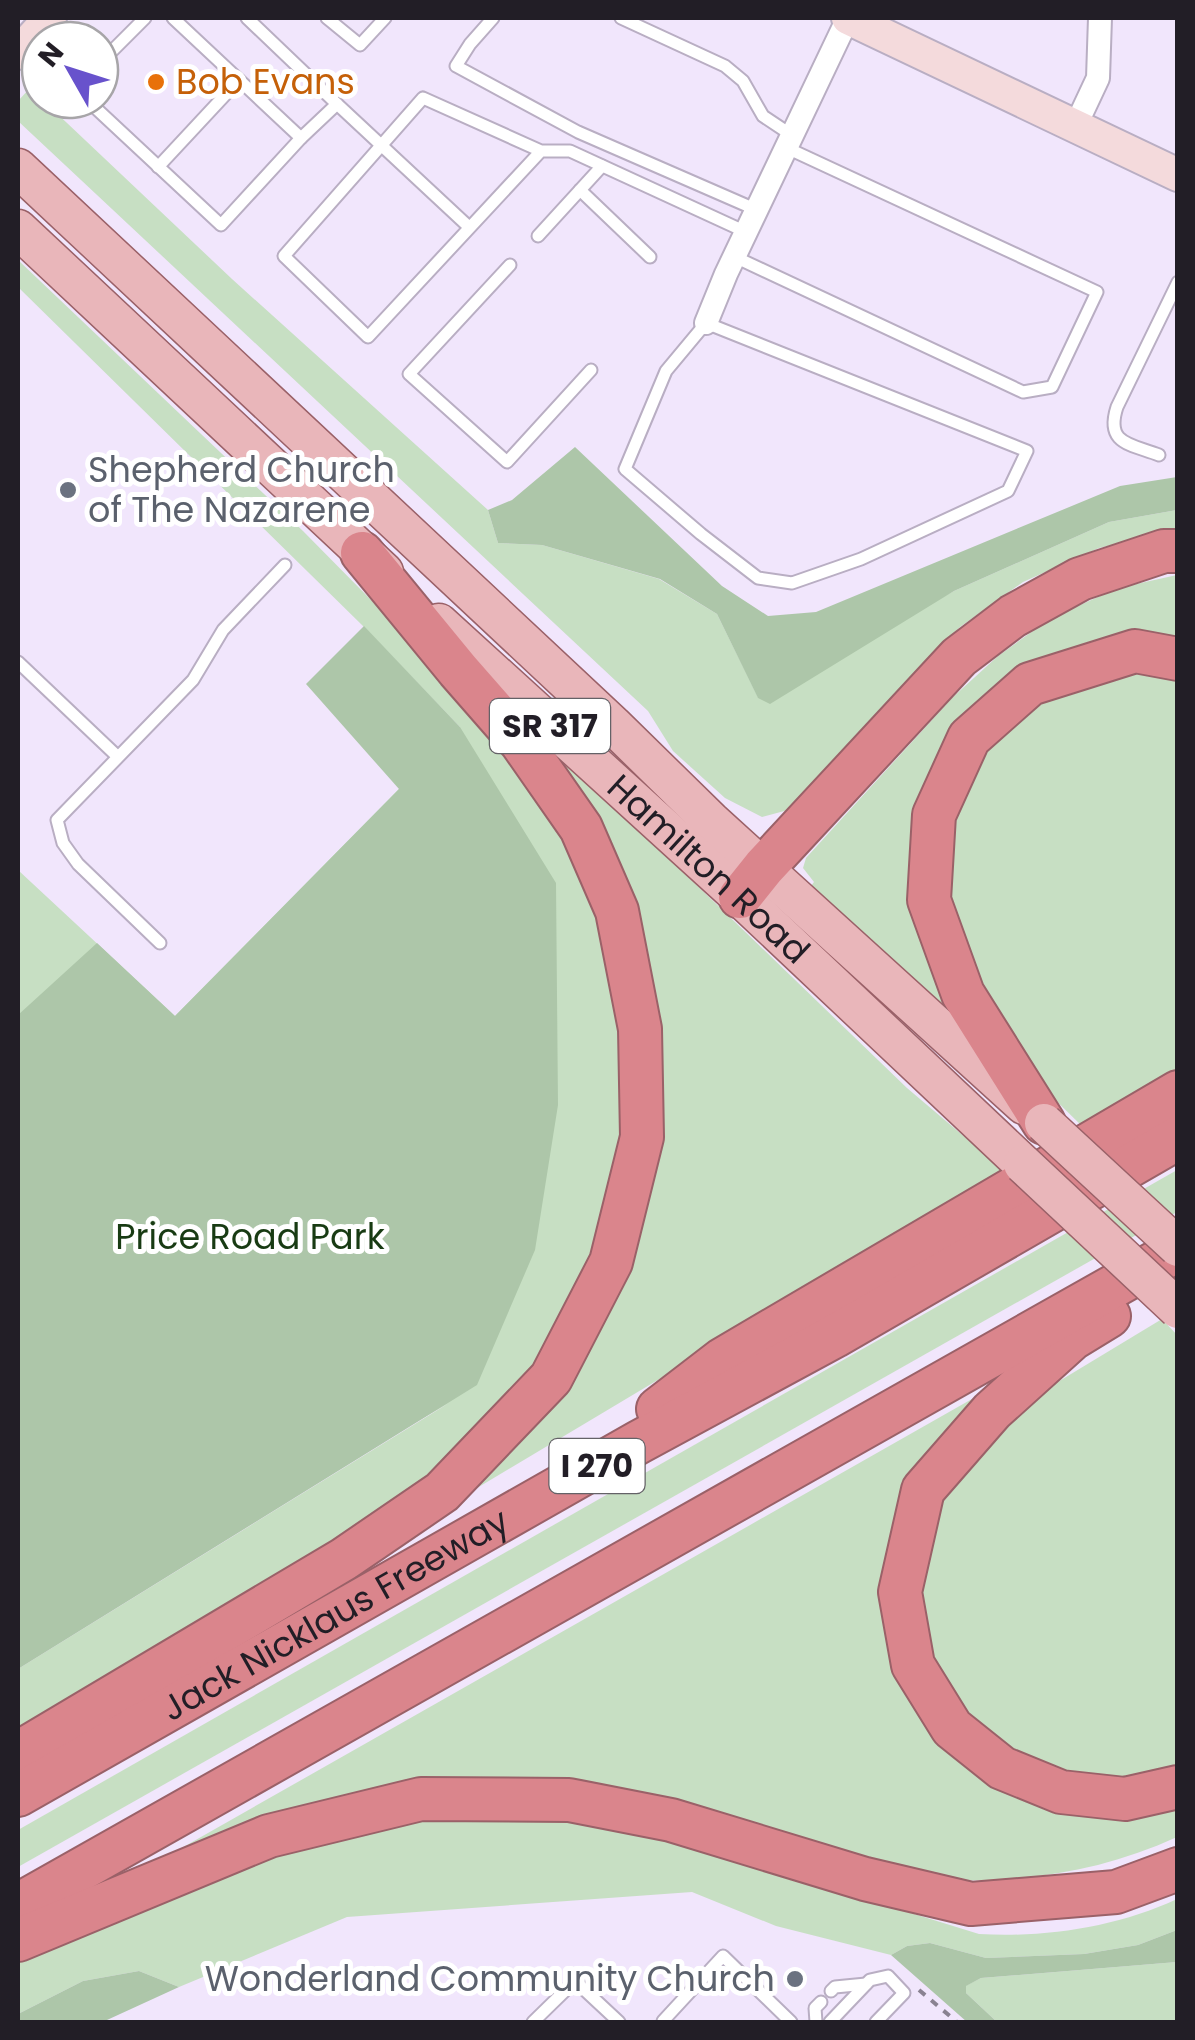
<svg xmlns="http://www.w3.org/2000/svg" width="1195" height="2040" font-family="Poppins,sans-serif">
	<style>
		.green { fill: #c7dfc3 }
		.forest { fill: #adc6a9 }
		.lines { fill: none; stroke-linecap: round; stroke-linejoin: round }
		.lane-casing { stroke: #b9aec3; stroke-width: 15 }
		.street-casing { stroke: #b9aec3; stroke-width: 26 }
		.secondary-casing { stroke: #b9aec3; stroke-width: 36 }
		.primary-casing { stroke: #9a6168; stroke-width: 41 }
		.highway-casing { stroke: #9a6168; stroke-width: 46 }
		.path { stroke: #8a8291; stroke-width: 4; stroke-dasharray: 8 8; stroke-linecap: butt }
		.lane { stroke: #fff; stroke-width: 11 }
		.street { stroke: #fff; stroke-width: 22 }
		.secondary { stroke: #f4dadc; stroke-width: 32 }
		.primary { stroke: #e9b6ba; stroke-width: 38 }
		.highway { stroke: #da858c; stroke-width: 42 }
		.primary-bridge-casing { stroke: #9a6168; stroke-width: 41; stroke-linecap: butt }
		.primary-bridge { stroke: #e9b6ba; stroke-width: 38 }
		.food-dot { fill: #e8710a; stroke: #fff; stroke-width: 4 }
		.worship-dot { fill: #6b7280; stroke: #fff; stroke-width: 4 }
		.labels { text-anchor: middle; stroke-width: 10; stroke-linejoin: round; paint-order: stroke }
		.shield { fill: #fff; stroke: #646267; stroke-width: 2.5 }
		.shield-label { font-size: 32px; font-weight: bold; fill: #221e26 }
		.food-label { font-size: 35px; fill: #c56008; stroke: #fff; text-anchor: start }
		.worship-label { font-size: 35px; fill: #5b616d; stroke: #fff; text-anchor: start }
		.street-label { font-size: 35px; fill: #221e26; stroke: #fff }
		.park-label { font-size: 35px; fill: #183b13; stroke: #fff }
	</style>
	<rect width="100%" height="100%" fill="#f1e6fc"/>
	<g class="green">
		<path d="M30,88L232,279L488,510L498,543L542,545L659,579L717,614L758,697L954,591L1109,522L1177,510V530L1099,548L1023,582L960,627L788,810L762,817L725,798L673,751L648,711L18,121V101Z"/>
		<path d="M18,260L303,531L449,679L577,856L606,933L628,1097L597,1253L553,1338L507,1405L419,1493L18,1736V1669L449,1403L18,1654V870L175,1016L460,727L363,626L18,287Z"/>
		<path d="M1177,575V646L1111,642L935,766L953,1014L808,890L814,882L803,868L806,858L952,698L998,656L1051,618L1118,588Z"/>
		<path d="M1177,667V1075L1085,1129L1040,1085L993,1026L944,912L958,775L977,741L1081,672Z"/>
		<path d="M537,731L907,1088L1006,1172L452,1503L570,1367L650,1065Z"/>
		<path d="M1177,1170V1212L18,1867V1830Z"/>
		<path d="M1162,1319L1178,1336L1177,1774L1092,1785L976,1736L917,1640L919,1525L1013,1409Z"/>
		<path d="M986,1391L887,1577L976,1764L1177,1797V1837C1103,1871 1025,1883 943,1880L594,1793L171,1854Z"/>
		<path d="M465,1810L626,1825L979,1934C1045,1938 1117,1927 1177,1899V1930L1138,1945L1084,1954L986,1958L930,1943L907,1946L891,1955L776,1926L692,1892L347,1917L179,1987L139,1971L83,1981L18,2014V1958L248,1857Z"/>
		<path d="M1177,1962V2022H997L966,1993L965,1986L981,1978Z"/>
	</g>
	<g class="forest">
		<path d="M575,447L722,586L768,616L816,612L1120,486L1177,477V510L1109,522L954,591L770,704L758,698L717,614L660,579L542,545L498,543L488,510L512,500Z"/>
		<path d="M364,626L460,727L556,883L558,1105L535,1250L477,1385L18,1669V1015L97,943L175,1016L399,789L306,684Z"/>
		<path d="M1177,1930V1962L981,1978L966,1986V1993L997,2022H967L891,1955L907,1946L930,1943L986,1958L1084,1954L1138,1945Z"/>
		<path d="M139,1971L179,1987L107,2020L108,2022H18V2014L83,1981Z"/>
	</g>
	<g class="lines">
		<defs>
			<g id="lane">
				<path d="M173,18L301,138"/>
				<path d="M327,18L360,45L385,18"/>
				<path d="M493,18L470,44L456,66L578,132L757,210"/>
				<path d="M621,18L725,66L743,81L763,116L793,136"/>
				<path d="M100,63L145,18"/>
				<path d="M87,100L221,225L301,138L337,104L247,18"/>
				<path d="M337,104L469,227"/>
				<path d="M541,151L368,337L284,256L423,98L541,151H570L746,232"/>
				<path d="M158,167L239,80"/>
				<path d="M580,190L650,257"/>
				<path d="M538,236L602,166"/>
				<path d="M735,257L1023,392L1052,387L1097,292L787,148"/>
				<path d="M510,265L409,374L507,462L591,370"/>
				<path d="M706,323L1027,451L1008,491L861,559L792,583L758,578L701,534L625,469L666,371Z"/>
				<path d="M1159,455C1130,444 1105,444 1117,407L1178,282"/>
				<path d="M18,662L117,756"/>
				<path d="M160,943L78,864L63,843L57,820L193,680L223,630L285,565"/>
				<path d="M831,1991L835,1987L866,1984"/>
				<path d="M663,2021L723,1956L791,2022"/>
				<path d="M533,2022L575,1981L619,2022"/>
				<path d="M816,2022L815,2008L821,2002"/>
				<path d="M830,2022L870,1980L888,1976L904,1993L876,2022"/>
			</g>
			<g id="street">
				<path d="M1075,127L1098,78L1100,18"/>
				<path d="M706,323L726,274L848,18"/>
			</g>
			<g id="secondary">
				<path d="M848,18L1178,175"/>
				<path d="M18,53L50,18"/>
			</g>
			<g id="primary">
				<path d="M18,168L613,725L711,821L1024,1105"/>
				<path d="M18,229L384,572"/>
				<path id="s1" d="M439,623L740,897L1023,1164"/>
			</g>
			<g id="highway">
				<path d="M740,897L764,867L959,657L1013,616L1080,579L1164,551H1178"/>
				<path d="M1044,1123L963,994L929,900L934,815L969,738L1030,684L1135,651L1178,659"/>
				<path d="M1109,1316L1073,1338L992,1411L923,1490L900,1592L913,1665L952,1728L1002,1768L1061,1792L1125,1799L1178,1787"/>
				<path d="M658,1409L723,1359L1178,1092"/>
				<path d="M18,1753L344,1559L442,1492L551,1378L611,1262L642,1137L640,1029L617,911L581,828L521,742L458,670L362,553"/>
				<path id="s2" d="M18,1795L639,1442L835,1336L1178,1138"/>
				<path d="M18,1905L1178,1250"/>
				<path d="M18,1940L269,1836L421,1799L569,1800L671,1820L865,1879L971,1904L1116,1892L1178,1869"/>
			</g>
		</defs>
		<use href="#lane" class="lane-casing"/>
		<use href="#street" class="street-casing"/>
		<use href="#secondary" class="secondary-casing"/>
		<use href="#primary" class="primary-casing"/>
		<use href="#highway" class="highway-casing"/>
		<path class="path" d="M919,1990L957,2022"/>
		<use href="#lane" class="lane"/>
		<use href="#street" class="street"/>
		<use href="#secondary" class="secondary"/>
		<use href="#primary" class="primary"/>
		<use href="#highway" class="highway"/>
		<defs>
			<g id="primary-bridge">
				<path d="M1044,1123L1178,1247"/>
				<path d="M1023,1164L1178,1309"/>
			</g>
		</defs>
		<use href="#primary-bridge" class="primary-bridge-casing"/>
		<use href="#primary-bridge" class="primary-bridge"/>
	</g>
	<circle class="food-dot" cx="156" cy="82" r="10"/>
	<g class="worship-dot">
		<circle cx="68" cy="490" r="10"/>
		<circle cx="795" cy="1979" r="10"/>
	</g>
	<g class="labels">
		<g class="shield">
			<rect x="490" y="699" width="120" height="54" rx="8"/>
			<rect x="549.5" y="1439" width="95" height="54" rx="8"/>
		</g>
		<g class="shield-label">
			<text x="550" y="737">SR 317</text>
			<text x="597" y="1477">I 270</text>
		</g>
		<g class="food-label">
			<text x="176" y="94">Bob Evans</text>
		</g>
		<g class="worship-label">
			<text x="88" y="482">Shepherd Church<tspan x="88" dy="40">of The Nazarene</tspan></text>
			<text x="775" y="1991" text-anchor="end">Wonderland Community Church</text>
		</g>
		<g class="street-label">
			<text dy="12" stroke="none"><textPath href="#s1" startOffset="365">Hamilton Road</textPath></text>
			<text dy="12" stroke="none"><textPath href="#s2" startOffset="365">Jack Nicklaus Freeway</textPath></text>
		</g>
		<g class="park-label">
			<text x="250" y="1249">Price Road Park</text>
		</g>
	</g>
	<rect width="1195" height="2040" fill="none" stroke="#221e26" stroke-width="40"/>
	<g transform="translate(70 70) rotate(309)"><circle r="48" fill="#ffffff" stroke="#a7a5a8" stroke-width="2.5"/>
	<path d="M0-8L18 38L0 25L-18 38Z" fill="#6852cc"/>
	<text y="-15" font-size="28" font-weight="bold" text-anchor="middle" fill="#221e26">N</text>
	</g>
</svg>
